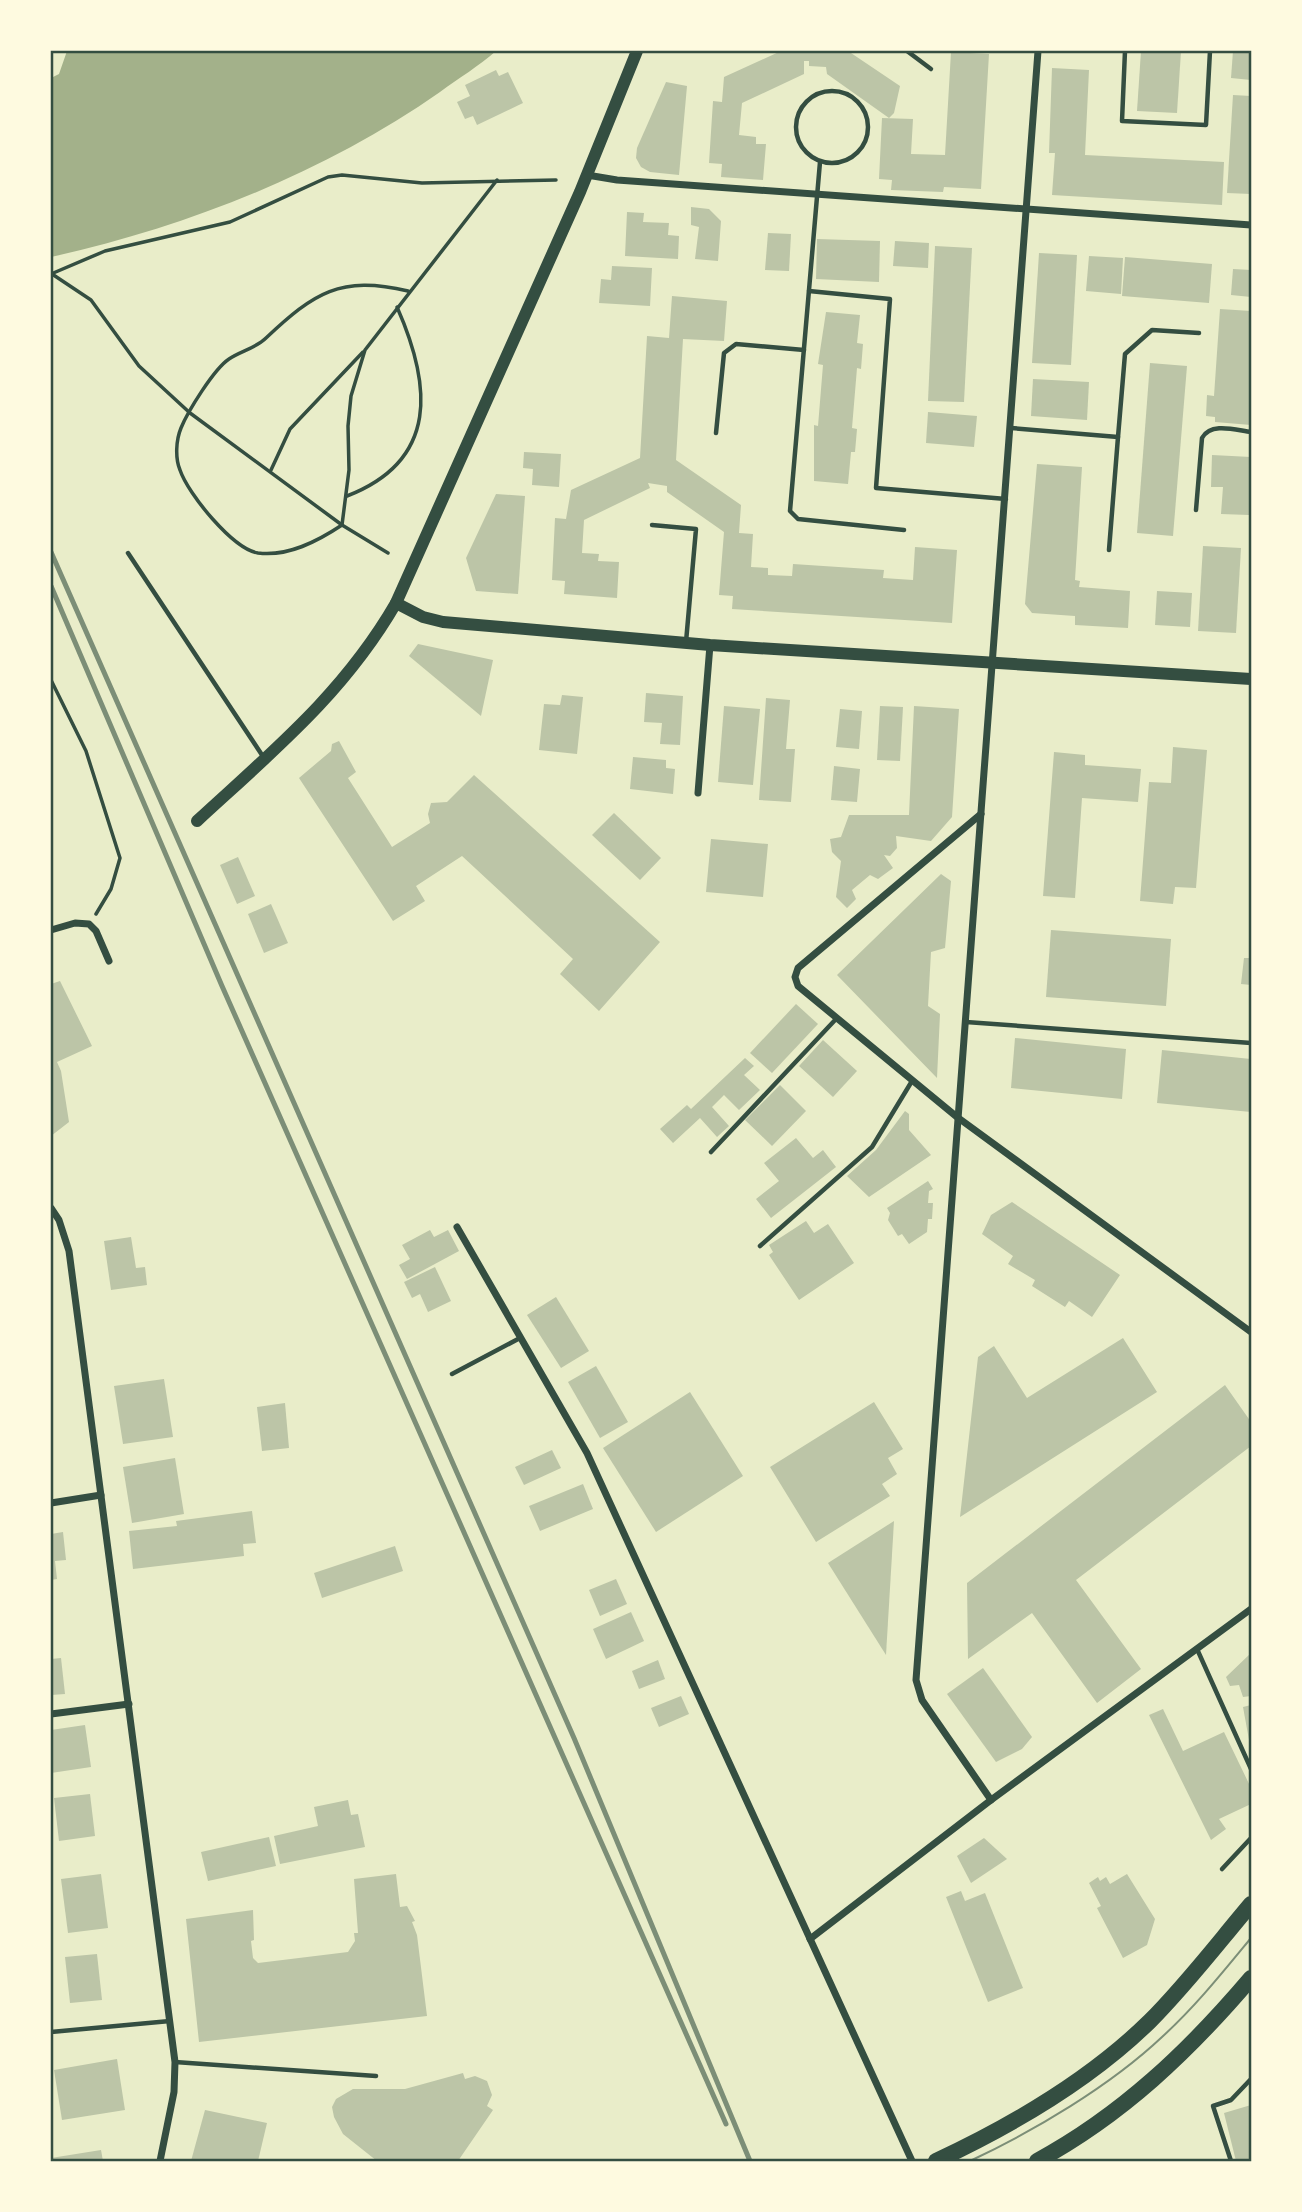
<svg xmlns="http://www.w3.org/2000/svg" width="1302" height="2212" font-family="'Fira Sans Condensed',sans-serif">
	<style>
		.water { fill: #a3b18a }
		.building { fill: #bcc5a7 }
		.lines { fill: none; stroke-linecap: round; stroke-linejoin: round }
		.path { stroke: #344e41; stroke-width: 3.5 }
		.service { stroke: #344e41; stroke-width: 4.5 }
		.minor { stroke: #344e41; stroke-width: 7 }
		.tertiary { stroke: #344e41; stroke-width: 12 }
		.primary { stroke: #344e41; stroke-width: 16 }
		.tram { stroke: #7c8e77; stroke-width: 2 }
		.rail { stroke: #7c8e77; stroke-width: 5 }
		.neatline { fill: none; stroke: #344e41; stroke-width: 2.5 }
	</style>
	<rect width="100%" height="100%" fill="#e9edc9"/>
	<path class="water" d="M67,51H496C479,66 459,78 440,92C326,172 187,227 51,257V78L59,74Z"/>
	<g class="building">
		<path d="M781,51H848L900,86L894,113L889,118L827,74L826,67L809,66V61H804V74L742,103L739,135L756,137V144H766L763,180L721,177L722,164L709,163L713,101L722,102L724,77Z"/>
		<path d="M1141,51H1181L1177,113L1137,111Z"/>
		<path d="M1233,51H1251V80L1231,78Z"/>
		<path d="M951,52L989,54L981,189L944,187L943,192L891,190L892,180L879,179L882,118L913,119L911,154L945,155Z"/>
		<path d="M1052,68L1089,70L1085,155L1224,162L1222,205L1052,195L1055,153H1049Z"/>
		<path d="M496,70L499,76L508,72L523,103L477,125L473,116L465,119L457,102L470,96L465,85Z"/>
		<path d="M666,82L687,86L679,175L650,172L641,167L636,158L637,148Z"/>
		<path d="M1233,95L1251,96V194L1227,193Z"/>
		<path d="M691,207L709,209L721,221L718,261L695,259L699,227L691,225Z"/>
		<path d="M627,212L644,213L643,222L669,223L668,235L679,236L678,259L625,256Z"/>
		<path d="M768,233L791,234L789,271L765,270Z"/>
		<path d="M817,239L880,241L879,282L816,279Z"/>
		<path d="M895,241L929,243L928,268L893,266Z"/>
		<path d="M935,246L972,248L964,402L928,401Z"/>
		<path d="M1039,253L1077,255L1071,365L1032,363Z"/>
		<path d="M1089,256L1123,258L1121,294L1086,291Z"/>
		<path d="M1125,257L1212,264L1209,303L1122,296Z"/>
		<path d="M612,266L652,268L650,306L599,303L601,279L611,280Z"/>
		<path d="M1233,269L1251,270V297L1231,295Z"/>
		<path d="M672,296L727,301L724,341L683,339L676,460L741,505L739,533L753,534L751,567L768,568V575L792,576L793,564L884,570L883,578L913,580L915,547L957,550L952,623L732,609L733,596L719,595L724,532L667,492V486L648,483L650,488L584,520L582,553L599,554L598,561L619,562L617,598L564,594L565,581L552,580L555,518L566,519L571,490L640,458L647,336L669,338Z"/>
		<path d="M1220,309L1251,311V425L1215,422V417L1206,416L1207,395L1214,396Z"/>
		<path d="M826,312L860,315L857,343L863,344L861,369L857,368L852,428L857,429L855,452H851L848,484L814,481V425L818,426L823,365L818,364Z"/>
		<path d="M1150,363L1187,366L1173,536L1137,533Z"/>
		<path d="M1033,379L1089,382L1087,420L1031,416Z"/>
		<path d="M928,412L977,416L974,447L926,443Z"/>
		<path d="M524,452L561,454L559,487L532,485L533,469L523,468Z"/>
		<path d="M1212,455L1251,457L1249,515L1221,514L1223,487H1211Z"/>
		<path d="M1037,464L1082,467L1075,580L1080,581L1079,587L1130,591L1128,628L1075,625V616L1032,613L1025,604Z"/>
		<path d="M496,494L525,496L518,594L476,591L466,558Z"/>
		<path d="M1203,546L1241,548L1236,633L1198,631Z"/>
		<path d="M1157,591L1192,593L1190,627L1155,625Z"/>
		<path d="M418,644L493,660L481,716L409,656Z"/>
		<path d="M646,693L683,696L680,745L660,744L662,723L644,722Z"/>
		<path d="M562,695L583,697L577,754L539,750L544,704L560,705Z"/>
		<path d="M766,698L790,700L786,749H795L791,802L759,800Z"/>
		<path d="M724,706L760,709L753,785L718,782Z"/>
		<path d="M880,706L903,707L900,761L877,760Z"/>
		<path d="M914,706L959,709L952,817L931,841L896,836L897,848L890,856L884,855L893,868L878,879L870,875L852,890L856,899L847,908L836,897L841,861L832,852L830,839L841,837L849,815H909Z"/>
		<path d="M840,709L862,711L859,749L836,747Z"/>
		<path d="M339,741L356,772L348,778L392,847L430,823L428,814L431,803L447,802L474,775L660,942L599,1011L560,974L573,959L462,856L416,886L425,901L393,921L299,778L331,751L332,744Z"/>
		<path d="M1173,747L1207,750L1196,888L1175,887L1173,904L1140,901L1149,782L1171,783Z"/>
		<path d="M1054,752L1085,755V765L1141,769L1138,802L1082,798L1075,898L1043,896Z"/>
		<path d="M633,757L666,760V768L675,769L673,794L630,789Z"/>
		<path d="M834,766L860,769L857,802L831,800Z"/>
		<path d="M614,813L661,858L640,880L592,835Z"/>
		<path d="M711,839L768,844L763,897L706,892Z"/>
		<path d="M238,857L255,896L237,904L220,865Z"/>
		<path d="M941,874L951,881L945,948L931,952L928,1006L940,1014L937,1078L837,975Z"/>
		<path d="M271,904L288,943L264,953L248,914Z"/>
		<path d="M1051,930L1171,939L1166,1006L1046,997Z"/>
		<path d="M1244,958H1251V985L1241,984Z"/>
		<path d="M60,981L92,1046L57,1062L61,1071L69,1122L51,1136V984Z"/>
		<path d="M796,1004L818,1024L772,1073L750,1053Z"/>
		<path d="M1015,1038L1126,1049L1122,1099L1011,1088Z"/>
		<path d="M823,1040L857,1071L833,1097L799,1066Z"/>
		<path d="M1162,1050L1251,1059V1112L1157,1103Z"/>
		<path d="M745,1058L754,1066L744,1075L760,1090L739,1110L724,1095L712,1107L729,1126L717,1137L700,1118L673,1143L660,1129L687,1105L691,1109Z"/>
		<path d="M780,1085L806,1111L772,1146L745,1120Z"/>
		<path d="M905,1111L909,1114V1130L931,1155L869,1197L847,1176L876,1150Z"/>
		<path d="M796,1138L813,1158L823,1150L836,1167L771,1218L756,1199L779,1181L764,1163Z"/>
		<path d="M928,1181L933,1189L929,1191L928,1203H933L932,1219H928L927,1232L909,1244L902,1234L898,1236L888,1220L890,1213L887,1208Z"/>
		<path d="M1012,1202L1120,1275L1092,1317L1069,1301L1065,1307L1032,1286L1035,1280L1008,1264L1013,1256L982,1234L991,1215Z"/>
		<path d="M806,1221L814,1233L828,1224L854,1263L799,1300L769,1255L773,1252L769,1245Z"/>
		<path d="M430,1230L434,1237L448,1230L459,1251L407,1279L399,1265L410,1259L402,1245Z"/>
		<path d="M131,1237L136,1268L145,1267L147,1285L111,1290L104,1241Z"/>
		<path d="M435,1267L451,1301L428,1312L420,1294L412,1298L404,1282Z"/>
		<path d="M556,1297L589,1351L561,1368L527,1315Z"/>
		<path d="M1123,1338L1157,1392L960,1517L978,1357L994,1346L1027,1398Z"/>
		<path d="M596,1366L628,1422L600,1438L568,1382Z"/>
		<path d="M164,1379L173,1437L123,1444L114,1386Z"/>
		<path d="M1225,1385L1251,1422V1446L1076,1580L1141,1669L1097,1703L1032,1613L968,1659L967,1583Z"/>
		<path d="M690,1392L743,1476L656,1532L603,1448Z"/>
		<path d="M874,1402L903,1449L888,1458L897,1474L882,1484L890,1496L816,1542L770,1467Z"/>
		<path d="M285,1403L289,1448L262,1451L257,1407Z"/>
		<path d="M552,1450L561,1468L524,1485L515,1467Z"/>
		<path d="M175,1458L184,1514L132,1523L123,1467Z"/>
		<path d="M583,1484L593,1509L540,1531L529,1506Z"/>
		<path d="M252,1511L256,1543L243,1544L244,1556L133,1569L129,1531L177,1526L176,1521Z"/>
		<path d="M894,1521L886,1655L828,1563Z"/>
		<path d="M63,1532L66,1560L55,1561L57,1579L51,1580V1534Z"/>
		<path d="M395,1546L403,1571L322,1598L314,1573Z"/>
		<path d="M616,1579L627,1604L600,1616L589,1590Z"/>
		<path d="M631,1612L644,1641L606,1659L593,1629Z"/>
		<path d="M1251,1653V1696L1243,1697L1239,1685L1230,1686L1226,1677Z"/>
		<path d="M61,1658L65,1694L51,1695V1659Z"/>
		<path d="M658,1660L665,1679L639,1689L632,1671Z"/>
		<path d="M983,1668L1032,1737L1022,1749L996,1762L947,1694Z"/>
		<path d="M681,1696L689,1714L659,1727L651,1708Z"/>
		<path d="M1251,1705V1751L1243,1707Z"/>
		<path d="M1163,1709L1183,1751L1224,1732L1251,1788V1804L1219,1819L1226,1829L1211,1840L1149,1715Z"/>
		<path d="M85,1725L91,1767L51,1773V1730Z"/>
		<path d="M90,1794L95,1836L59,1841L54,1798Z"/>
		<path d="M348,1800L351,1815L358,1814L365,1847L280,1864L274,1836L318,1826L314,1807Z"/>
		<path d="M269,1837L276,1866L208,1881L201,1852Z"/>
		<path d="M984,1838L1007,1859L971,1883L957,1856Z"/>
		<path d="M101,1874L108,1928L68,1933L61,1879Z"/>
		<path d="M396,1874L400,1907L407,1906L415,1921L412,1922L417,1935L427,2016L199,2042L186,1919L253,1910L254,1940L251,1941L253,1958L258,1963L348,1952L355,1941L354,1933H358L354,1879Z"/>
		<path d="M1127,1874L1155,1919L1147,1945L1123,1958L1097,1908L1101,1906L1089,1883L1098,1877L1100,1881L1106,1877L1110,1884Z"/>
		<path d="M961,1891L965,1901L985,1893L1023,1988L988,2002L946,1897Z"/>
		<path d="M97,1954L102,2000L70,2003L65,1957Z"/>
		<path d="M117,2059L125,2110L62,2120L54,2070Z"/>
		<path d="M463,2073L465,2079L475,2076L487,2081L492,2095L487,2106L493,2110L458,2161H377L343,2134L334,2117L332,2107L336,2099L353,2089H405Z"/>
		<path d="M1251,2105V2161H1236L1224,2113Z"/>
		<path d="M205,2110L267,2123L258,2161H191Z"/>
		<path d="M101,2150L103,2161H51V2158Z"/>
	</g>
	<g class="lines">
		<g class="path">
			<path d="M51,274L105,251L230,222L328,177L342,175L422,183L556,180"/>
			<path d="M52,274L91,300L139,366L190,413L342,525L388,553"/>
			<path d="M408,291C340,275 314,293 266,338C256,348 241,351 229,359C214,369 188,411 181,428C176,440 175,458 180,470C188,494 233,549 258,553C288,557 318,541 342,525L349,470L348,426L351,396L365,350L497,180"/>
			<path d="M271,470L290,429L363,352"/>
			<path d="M347,496C440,460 431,384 397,307"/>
			<path d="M51,680L86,751L120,858L111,889L96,914"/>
		</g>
		<g class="service">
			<path d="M907,51L931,69"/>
			<path d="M1125,51L1122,121L1206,125L1210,51"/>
			<circle cx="832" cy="127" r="36"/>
			<path d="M820,162L790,511L798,519L904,530"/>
			<path d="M809,291L890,299L876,488L1006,499"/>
			<path d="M1011,428L1118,437L1125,354L1152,330L1199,333"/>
			<path d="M716,433L724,353L736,344L804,350"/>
			<path d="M1196,510L1202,438C1211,422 1235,430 1251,432"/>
			<path d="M652,525L696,529L686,642"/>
			<path d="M1109,550L1118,437"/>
			<path d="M128,553L264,758"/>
			<path d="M966,1022L1251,1043"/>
			<path d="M711,1152L836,1019"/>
			<path d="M760,1246L872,1147L912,1081"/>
			<path d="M452,1374L520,1338"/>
			<path d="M1197,1649L1251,1769"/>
			<path d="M1222,1869L1251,1838"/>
			<path d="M51,2032L170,2021"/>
			<path d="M175,2062L376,2076"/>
			<path d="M1231,2161L1213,2106L1231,2100L1251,2079"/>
		</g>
		<g class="minor">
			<path d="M587,175L617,180L1251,225"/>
			<path d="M698,793L710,645"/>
			<path d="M981,814L798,968L795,977L798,986L957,1117L1251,1332"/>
			<path d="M51,930L75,923L89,924L96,931L109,961"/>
			<path d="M51,1208L59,1220L69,1251L175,2062L174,2092L160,2161"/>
			<path d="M457,1227L587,1453L912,2161"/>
			<path d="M51,1503L101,1495"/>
			<path d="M51,1714L129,1704"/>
			<path d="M991,1800L922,1700L916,1680L1038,51"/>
			<path d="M810,1939L991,1800L1251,1609"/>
		</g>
		<g class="tertiary">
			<path d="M396,603L423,617L443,622L710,645L1251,679"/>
			<path d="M197,821C273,751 344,693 396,603L580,192L637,51"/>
		</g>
		<g class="primary">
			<path d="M936,2161C1013,2125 1089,2081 1150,2021C1186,1985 1218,1943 1251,1904"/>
			<path d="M1037,2161C1122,2115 1189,2051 1251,1978"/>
		</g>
		<path class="tram" d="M970,2161C1034,2131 1110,2086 1162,2037C1195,2007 1223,1972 1251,1938"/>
		<g class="rail">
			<path d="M51,552L574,1738L750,2161"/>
			<path d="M51,586L222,986L726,2124"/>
		</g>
	</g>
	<rect width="1302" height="2212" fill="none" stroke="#fefae0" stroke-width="105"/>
	<rect x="52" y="52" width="1198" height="2108" class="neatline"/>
</svg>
